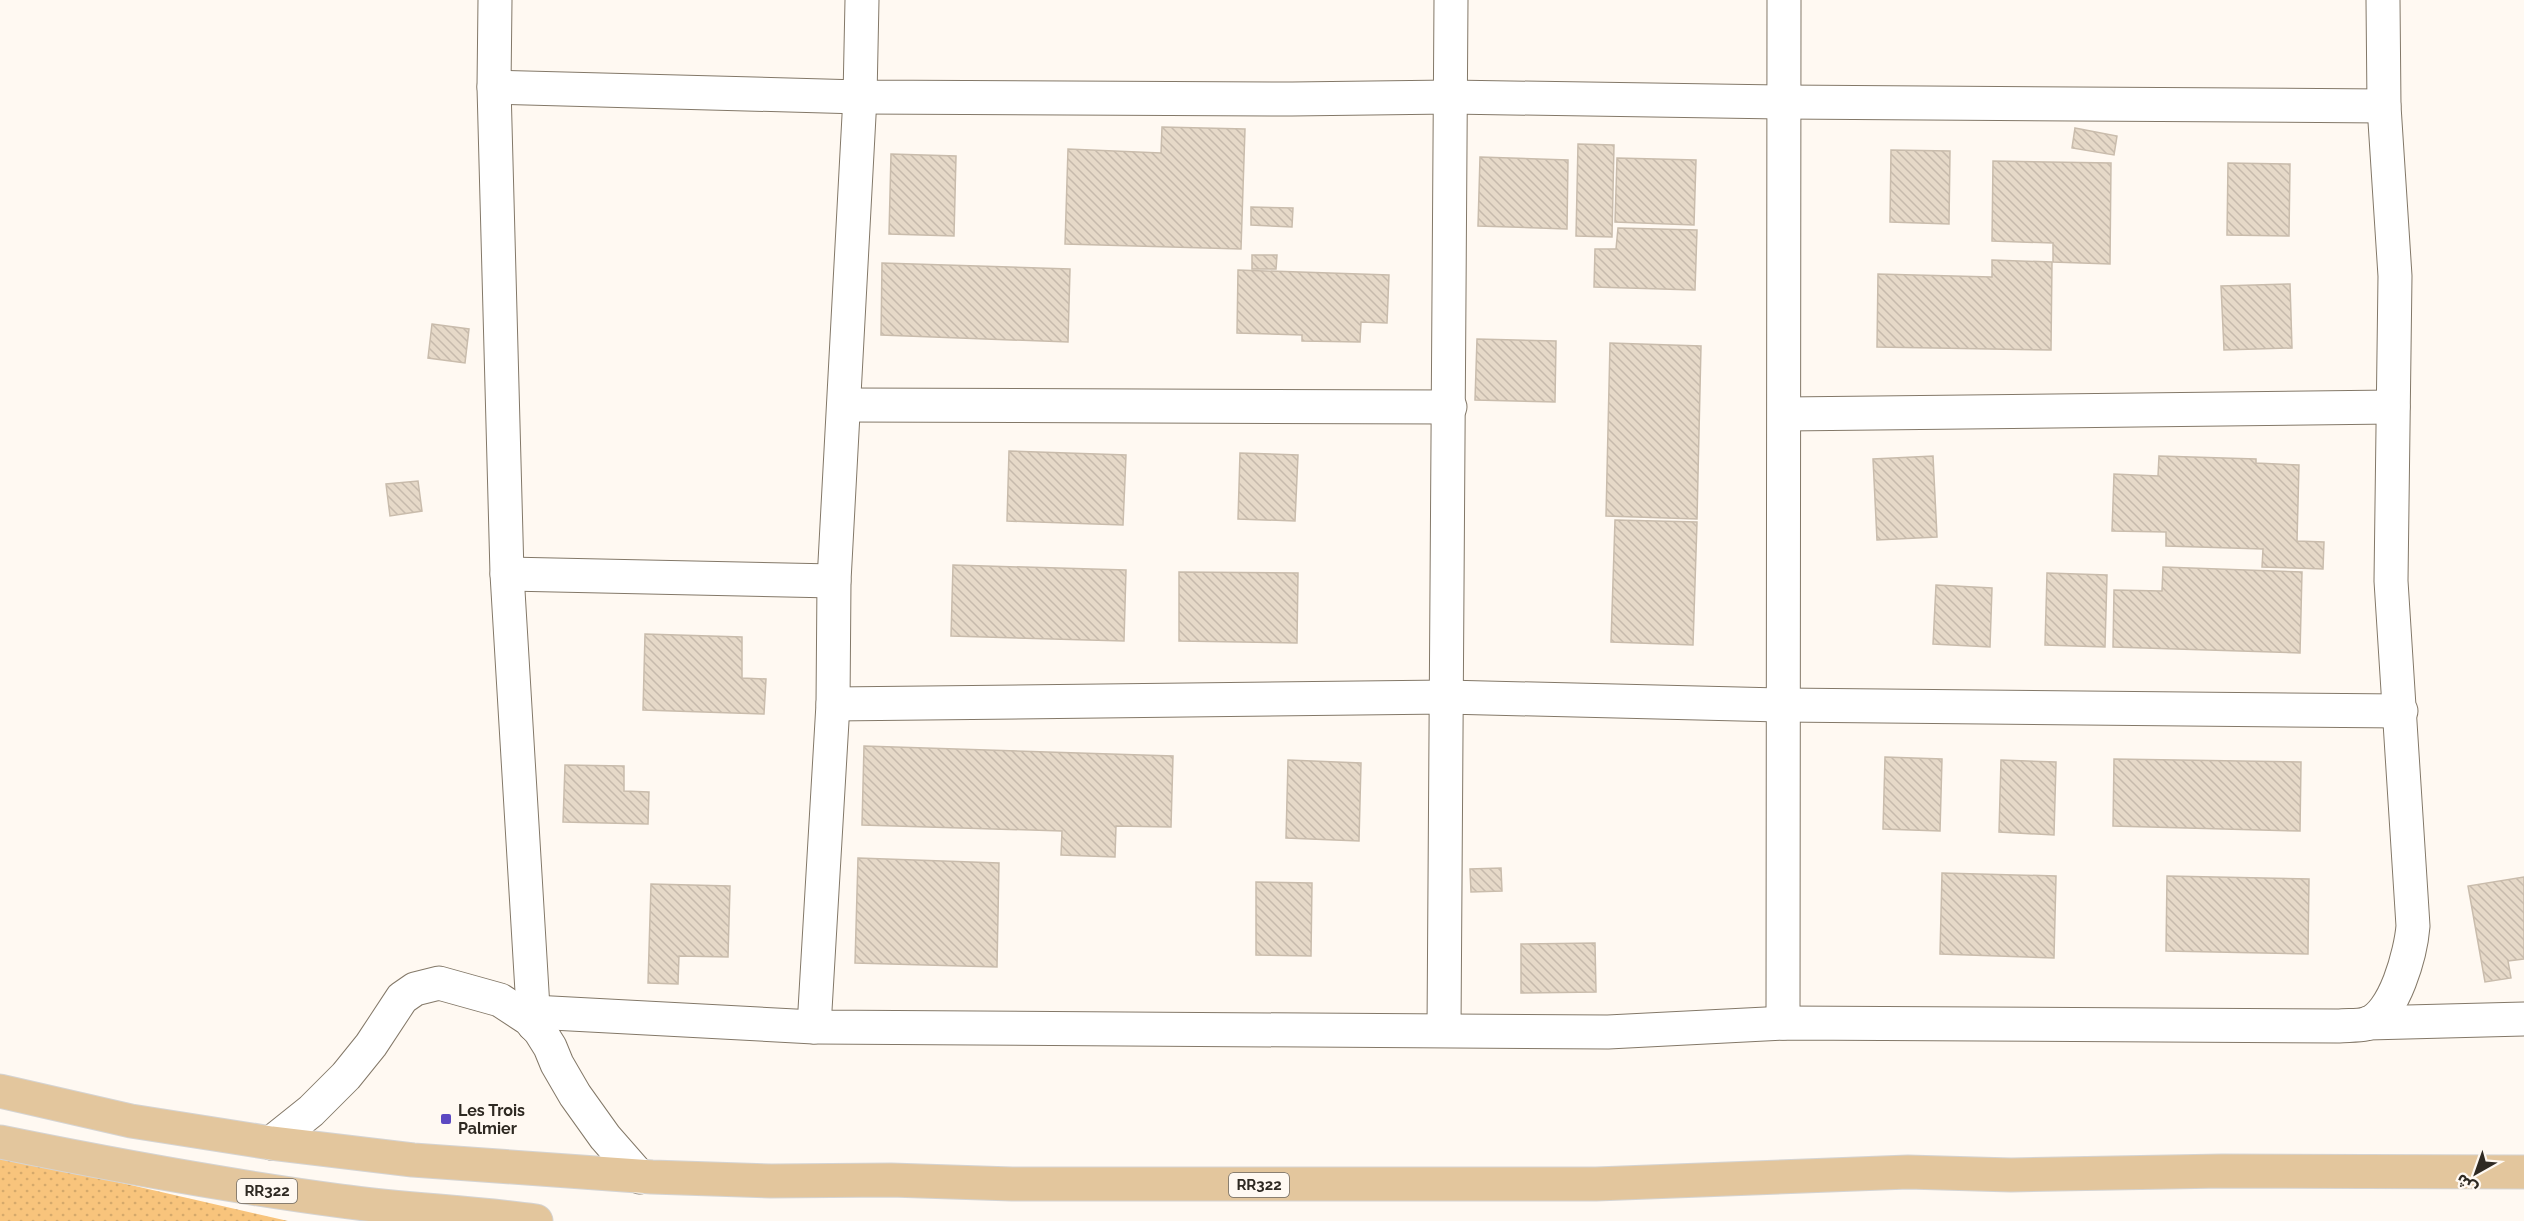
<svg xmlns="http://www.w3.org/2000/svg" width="2524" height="1221" font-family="Raleway,'Noto Sans Arabic',sans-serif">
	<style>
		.green { fill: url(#green-dots) }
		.building { fill: url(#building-back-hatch); stroke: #c9bcac; stroke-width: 1.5 }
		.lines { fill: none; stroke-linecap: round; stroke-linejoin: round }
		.street-casing { stroke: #837868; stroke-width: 35 }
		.primary-casing { stroke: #d5d4d3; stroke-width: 35 }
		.street { stroke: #fff; stroke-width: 33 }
		.primary { stroke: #e3c69d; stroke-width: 33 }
		.poi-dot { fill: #5c49c2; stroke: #fff9f2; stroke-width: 2 }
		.labels { text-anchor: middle; stroke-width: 6; stroke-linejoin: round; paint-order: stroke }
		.shield { fill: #fff9f2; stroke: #6d6861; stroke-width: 1.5 }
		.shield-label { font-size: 15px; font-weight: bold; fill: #2f2a23 }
		.poi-label { font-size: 16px; font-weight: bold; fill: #2f2a23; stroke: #fff9f2; text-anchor: start }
	</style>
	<defs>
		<pattern id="green-dots" width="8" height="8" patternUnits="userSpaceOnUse" patternTransform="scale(1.5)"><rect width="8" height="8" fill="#f8c47c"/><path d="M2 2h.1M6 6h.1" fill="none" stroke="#d5a96b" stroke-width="1.8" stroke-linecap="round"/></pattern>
		<pattern id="building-back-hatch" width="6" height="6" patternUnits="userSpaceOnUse" patternTransform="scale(1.5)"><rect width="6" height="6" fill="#e6d9c8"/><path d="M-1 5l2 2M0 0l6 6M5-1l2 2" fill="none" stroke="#c6baac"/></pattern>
	</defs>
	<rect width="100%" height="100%" fill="#fff9f2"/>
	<path class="green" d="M0,1155L288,1221H0Z"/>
	<g class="building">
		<path d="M1162,127L1245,129L1241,249L1065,244L1068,149L1161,153Z"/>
		<path d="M2075,128L2117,136L2114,155L2072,148Z"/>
		<path d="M1578,144L1614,145L1612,237L1576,236Z"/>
		<path d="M1891,150L1950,151L1949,224L1890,222Z"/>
		<path d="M891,154L956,156L954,236L889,234Z"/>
		<path d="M1480,157L1568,160L1567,229L1478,226Z"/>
		<path d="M1617,158L1696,160L1694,225L1615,222Z"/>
		<path d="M1993,161L2111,163L2110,264L2053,262V243L1992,241Z"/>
		<path d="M2228,163L2290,164L2289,236L2227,235Z"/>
		<path d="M1251,207L1293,208L1292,227L1251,225Z"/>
		<path d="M1618,228L1697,230L1695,290L1594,287L1595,249H1616Z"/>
		<path d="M1252,255H1277L1276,269H1252Z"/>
		<path d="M1992,260L2052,262L2051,350L1877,347L1878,274L1992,277Z"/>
		<path d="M882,263L1070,269L1068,342L881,335Z"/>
		<path d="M1238,270L1389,275L1387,323L1361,322L1360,342L1302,341V335L1237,333Z"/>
		<path d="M2290,284L2292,348L2224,350L2221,286Z"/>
		<path d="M432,324L469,329L465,363L428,358Z"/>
		<path d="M1477,339L1556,341L1555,402L1475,400Z"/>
		<path d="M1610,343L1701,346L1697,519L1606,516Z"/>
		<path d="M1009,451L1126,455L1123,525L1007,521Z"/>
		<path d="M1240,453L1298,455L1295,521L1238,519Z"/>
		<path d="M1933,456L1937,537L1877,540L1873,459Z"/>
		<path d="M2159,456L2256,459V463L2299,465L2297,541L2324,542L2323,569L2262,567L2263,549L2166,546V532L2112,531L2114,474L2158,476Z"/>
		<path d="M418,481L422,511L390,516L386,484Z"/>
		<path d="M1615,520L1697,522L1693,645L1611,642Z"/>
		<path d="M953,565L1126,570L1124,641L951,636Z"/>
		<path d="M2163,567L2302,572L2300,653L2113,647L2114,590L2162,591Z"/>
		<path d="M1179,572L1298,573L1297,643L1179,641Z"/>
		<path d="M2047,573L2107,575L2105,647L2045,645Z"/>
		<path d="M1936,585L1992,588L1990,647L1933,644Z"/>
		<path d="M645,634L742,637V678L766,679L764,714L643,710Z"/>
		<path d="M864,746L1173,756L1171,827L1116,826L1115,857L1061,855L1062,831L862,825Z"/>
		<path d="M1885,757L1942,759L1940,831L1883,829Z"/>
		<path d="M2114,759L2301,762L2300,831L2113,826Z"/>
		<path d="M1288,760L1361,763L1359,841L1286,838Z"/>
		<path d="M2001,760L2056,762L2054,835L1999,832Z"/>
		<path d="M565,765L624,766V791L649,792L648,824L563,822Z"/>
		<path d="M858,858L999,863L997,967L855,963Z"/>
		<path d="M1501,868L1502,891L1471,892L1470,869Z"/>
		<path d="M1942,873L2056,876L2054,958L1940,954Z"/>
		<path d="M2167,876L2309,879L2308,954L2166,951Z"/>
		<path d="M2524,877V959L2508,961L2511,978L2485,982L2468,886Z"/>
		<path d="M1256,882L1312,883L1311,956L1256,955Z"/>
		<path d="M651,884L730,886L728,957L679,956L678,984L648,983Z"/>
		<path d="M1595,943L1596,992L1521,993V944Z"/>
	</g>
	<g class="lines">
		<defs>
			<g id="street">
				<path d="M495,0L494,87L507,574L534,1025"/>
				<path d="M494,87L860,97L1292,99L1450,97L1783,102L2384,106"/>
				<path d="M844,405L1450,407"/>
				<path d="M1785,414L2393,407"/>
				<path d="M507,574L834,581"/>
				<path d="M833,704L1446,697L1782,705L2401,711"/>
				<path d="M533,1012L814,1027L1608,1032L1783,1023L2338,1026C2347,1025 2357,1026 2366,1024C2395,1016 2411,951 2413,926L2391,581L2395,276L2384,106L2383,0"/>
				<path d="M1783,1023L1784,0"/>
				<path d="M2368,1023L2524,1019"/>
				<path d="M814,1027L833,704L834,581L860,97L862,0"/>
				<path d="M1444,1030L1451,0"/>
				<path d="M271,1143L311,1111L346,1076L371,1045L402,998L415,989L439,983L500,1000L529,1019L540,1031L550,1047L557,1064L575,1095L605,1137L640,1177"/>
			</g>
			<g id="primary">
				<path d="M0,1091L131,1121L271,1143L413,1160L652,1177L771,1181L891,1180L1012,1184H1596L1908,1172L2011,1175L2222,1171L2524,1172"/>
				<path d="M0,1142C113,1165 227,1186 341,1201C406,1210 472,1212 536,1221"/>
			</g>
		</defs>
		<use href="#street" class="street-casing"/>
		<use href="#primary" class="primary-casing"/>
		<use href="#street" class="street"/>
		<use href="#primary" class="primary"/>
	</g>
	<rect class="poi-dot" x="440" y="1113" width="12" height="12" rx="3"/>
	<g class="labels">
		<g class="shield">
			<rect x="1229" y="1173" width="60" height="24" rx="4.5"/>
			<rect x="237" y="1179" width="60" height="24" rx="4.5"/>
		</g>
		<g class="shield-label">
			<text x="1259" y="1190">RR322</text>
			<text x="267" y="1196">RR322</text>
		</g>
		<g class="poi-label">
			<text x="458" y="1116">Les Trois<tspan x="458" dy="18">Palmier</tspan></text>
		</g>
	</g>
	<g transform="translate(2476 1173) rotate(220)" stroke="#fff9f2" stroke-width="4.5" paint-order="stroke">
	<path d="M0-4.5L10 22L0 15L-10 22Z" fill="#2f2a23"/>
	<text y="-9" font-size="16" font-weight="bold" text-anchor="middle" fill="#2f2a23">ش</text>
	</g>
</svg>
